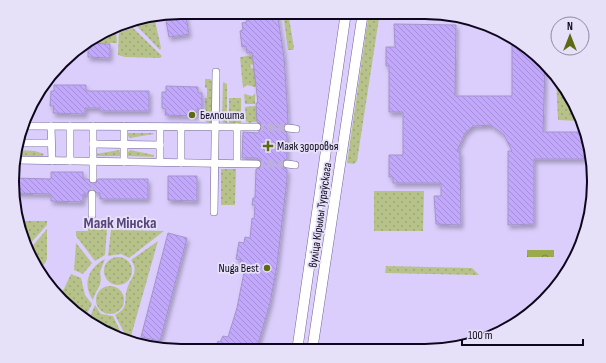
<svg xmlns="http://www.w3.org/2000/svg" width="606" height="363" font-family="'Sofia Sans Condensed',sans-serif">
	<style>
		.grass { fill: url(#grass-dots) }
		.forest { fill: url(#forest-crowns) }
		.building { fill: url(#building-back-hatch); stroke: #a393cb; filter: url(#shadow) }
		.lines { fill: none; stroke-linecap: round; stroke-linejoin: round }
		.street-tunnel { stroke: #bcb0db; stroke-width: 7; stroke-dasharray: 7 3.5; stroke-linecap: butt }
		.street-casing { stroke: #716195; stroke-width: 8 }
		.secondary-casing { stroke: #716195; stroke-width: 11 }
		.street { stroke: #fff; stroke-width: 7 }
		.secondary { stroke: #fff; stroke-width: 10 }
		.poi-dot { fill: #5e6a11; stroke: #e6e0f8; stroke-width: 1.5 }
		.labels { text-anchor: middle; stroke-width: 3.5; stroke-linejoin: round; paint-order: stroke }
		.poi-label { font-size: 12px; fill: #0e071b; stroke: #e6e0f8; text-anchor: start }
		.street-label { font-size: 12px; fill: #0e071b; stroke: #e6e0f8 }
		.district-label { font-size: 16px; font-weight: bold; fill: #574779; stroke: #e6e0f8 }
		.rim { fill: none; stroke: #0e071b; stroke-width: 2 }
	</style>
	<defs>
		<pattern id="grass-dots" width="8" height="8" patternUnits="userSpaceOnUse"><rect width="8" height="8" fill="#b7c28a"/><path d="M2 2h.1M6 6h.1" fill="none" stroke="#9ca576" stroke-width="1.8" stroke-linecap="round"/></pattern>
		<pattern id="forest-crowns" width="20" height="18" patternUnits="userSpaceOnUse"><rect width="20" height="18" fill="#9aaa4d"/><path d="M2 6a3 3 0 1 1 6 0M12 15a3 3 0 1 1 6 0" fill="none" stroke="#7c883f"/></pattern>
		<pattern id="building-back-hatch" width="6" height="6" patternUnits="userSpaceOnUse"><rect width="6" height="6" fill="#c1a8fc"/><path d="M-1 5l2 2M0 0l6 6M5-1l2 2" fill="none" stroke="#a58fd7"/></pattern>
		<filter id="shadow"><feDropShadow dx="2" dy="3.5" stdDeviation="2" flood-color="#0004"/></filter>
	</defs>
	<rect width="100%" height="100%" fill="#dbcefd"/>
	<g class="grass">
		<path d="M283,12H288L294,48L293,50H288Z"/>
		<path d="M369,12H380L357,161L354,164L347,163Z"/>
		<path d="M154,16L161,48L160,50L135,24L140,19Z"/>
		<path d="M132,27L162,56L160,58L125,57L118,55L119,30L123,31L131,29Z"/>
		<path d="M114,28L116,30L117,43H87Z"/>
		<path d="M248,56L253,57L254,64L250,65L251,68L255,69L256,86L255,87L247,85L243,88L240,57Z"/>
		<path d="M556,78L566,88L573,111L575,112L579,121L558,120Z"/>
		<path d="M205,79H210L215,84L214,121L212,123L206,122L205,98H207V88H205Z"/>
		<path d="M223,82L227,84V123L222,122Z"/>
		<path d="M244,94L252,96L255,94V104H245Z"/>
		<rect x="229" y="98" width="12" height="25"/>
		<path d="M255,106L258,109L259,121L249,123L246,121L245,107Z"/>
		<path d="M128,133H153L154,134L130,138L127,135Z"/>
		<path d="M18,150L35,151L44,154L43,156H17Z"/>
		<path d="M119,150L122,156H96V154Z"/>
		<path d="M130,150L154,155V157L127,156V153Z"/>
		<path d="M221,169H236L235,205H221Z"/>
		<path d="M374,191H424L423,231H374Z"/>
		<path d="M18,221H47V225L28,246C27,236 20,231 18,221Z"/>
		<path d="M88,222H91V229H107L105,255L95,261L76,236V231H88Z"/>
		<path d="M47,229V259L40,272L29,250Z"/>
		<path d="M111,230L164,231L129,258L121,254L108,256Z"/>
		<path d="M158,241L131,336L127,338L115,315C130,307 123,301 127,289C130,278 140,272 131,260Z"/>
		<path d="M76,243L92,263L83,274L74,270Z"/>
		<circle cx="118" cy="271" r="14"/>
		<path d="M105,259L100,272C103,288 97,286 93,300C82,284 88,268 105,259Z"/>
		<path d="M386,266L472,268L479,275L385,273Z"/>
		<path d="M71,274L81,278L85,295L92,304L84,319L60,297Z"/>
		<circle cx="110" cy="300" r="14"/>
		<path d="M95,305L101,314L113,316L125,341L106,331L107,328L89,319Z"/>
	</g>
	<rect class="forest" x="527" y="250" width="27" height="7"/>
	<g class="building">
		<path d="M185,12L189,34L169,37L165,15Z"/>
		<path d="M245,12H277L284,57L287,103L288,123L283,128L287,133V159L283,161L282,164L284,168L287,169V179L277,265L270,303L256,351H214L218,341L220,342L223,336L228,337L237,308L245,267L240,266L241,260L236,259L239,242L244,243L245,237L250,238L252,218L254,219L255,205H252L253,198H255L256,169L260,168L262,164L261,161L257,158H242L243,132L258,133L262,127L261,124L257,122L256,103H258L252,52L247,53L246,46L242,47L240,31L243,30L242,23L247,22Z"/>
		<path d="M394,24L456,25L455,96H512V37L519,41L545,66L543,132H584V159H534V224L508,225V151H512L504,135L491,125L473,126L465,133L457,151H460L461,225L436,224L434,196H441V183H393V177H389V155H403V112H389V66H386V47H395Z"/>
		<path d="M88,43L110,44V58L88,57Z"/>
		<path d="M54,85H86V91H149V111H100V108H85V114L53,113L54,106H50L51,91H54Z"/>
		<path d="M166,86L198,87V93H202V109H197V116L165,115L166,109L162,108V92H166Z"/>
		<path d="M51,172H83V179H88L93,184L96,183L98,179H148V199H100V193H97L92,189L89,190L87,194H83V202L51,201V194L14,193L13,178L51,179Z"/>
		<path d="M168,176H197V201L168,200Z"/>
		<path d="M168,233L187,238L160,341L141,337Z"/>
	</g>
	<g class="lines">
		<g class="street-tunnel">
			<path d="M257,127L288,128"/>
			<path d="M257,164H287"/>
			<path d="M92,194L93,179"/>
		</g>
		<defs>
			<g id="street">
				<path d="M22,126L257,127"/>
				<path d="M51,126L52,161"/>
				<path d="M70,126V161"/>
				<path d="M124,126V162"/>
				<path d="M181,127V163"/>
				<path d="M288,128L296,129"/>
				<path d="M18,143H51"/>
				<path d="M93,144L160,145"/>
				<path d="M15,160L257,164"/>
				<path d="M160,162V127"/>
				<path d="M237,163V127"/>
				<path d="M287,164L295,165"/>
				<path d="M93,179V126"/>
				<path d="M214,212L216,72"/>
				<path d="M92,215V194"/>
			</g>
			<g id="secondary">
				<path d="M297,351L346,12"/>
				<path d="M312,351L363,12"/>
			</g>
		</defs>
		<use href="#street" class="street-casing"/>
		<use href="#secondary" class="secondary-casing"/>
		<use href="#street" class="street"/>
		<use href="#secondary" class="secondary"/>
	</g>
	<g class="poi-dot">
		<circle cx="192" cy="115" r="4"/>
		<path d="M266 140h4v4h4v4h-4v4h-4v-4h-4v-4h4z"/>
		<circle cx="267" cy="268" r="4"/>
	</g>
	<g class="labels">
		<g class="poi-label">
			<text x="200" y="119">Белпошта</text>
			<text x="277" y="150">Маяк здоровья</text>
			<text x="259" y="272" text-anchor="end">Nuga Best</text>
		</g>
		<g class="street-label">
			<text transform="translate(320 215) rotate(-82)" y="4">вуліца Кірылы Тураўскага</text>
		</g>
		<g class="district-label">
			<text x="120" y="228">Маяк Мінска</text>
		</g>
	</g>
	<path d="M0 0H606V363H0ZM181 19H425A162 162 0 0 1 587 181V182A162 162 0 0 1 425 344H181A162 162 0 0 1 19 182V181A162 162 0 0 1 181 19Z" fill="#e6e0f8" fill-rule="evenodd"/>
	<path class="rim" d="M181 19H425A162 162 0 0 1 587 181V182A162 162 0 0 1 425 344H181A162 162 0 0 1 19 182V181A162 162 0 0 1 181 19Z"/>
	<g transform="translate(570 36)"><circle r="19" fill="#e6e0f8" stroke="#9089a0"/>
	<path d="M0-3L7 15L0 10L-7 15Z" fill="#5e6a11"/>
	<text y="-6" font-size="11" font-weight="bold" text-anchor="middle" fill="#0e071b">N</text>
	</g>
	<path d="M462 339v6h121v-6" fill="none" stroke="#0e071b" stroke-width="2"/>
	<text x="468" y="339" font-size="12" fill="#0e071b" stroke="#e6e0f8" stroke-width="3" paint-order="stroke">100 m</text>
</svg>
